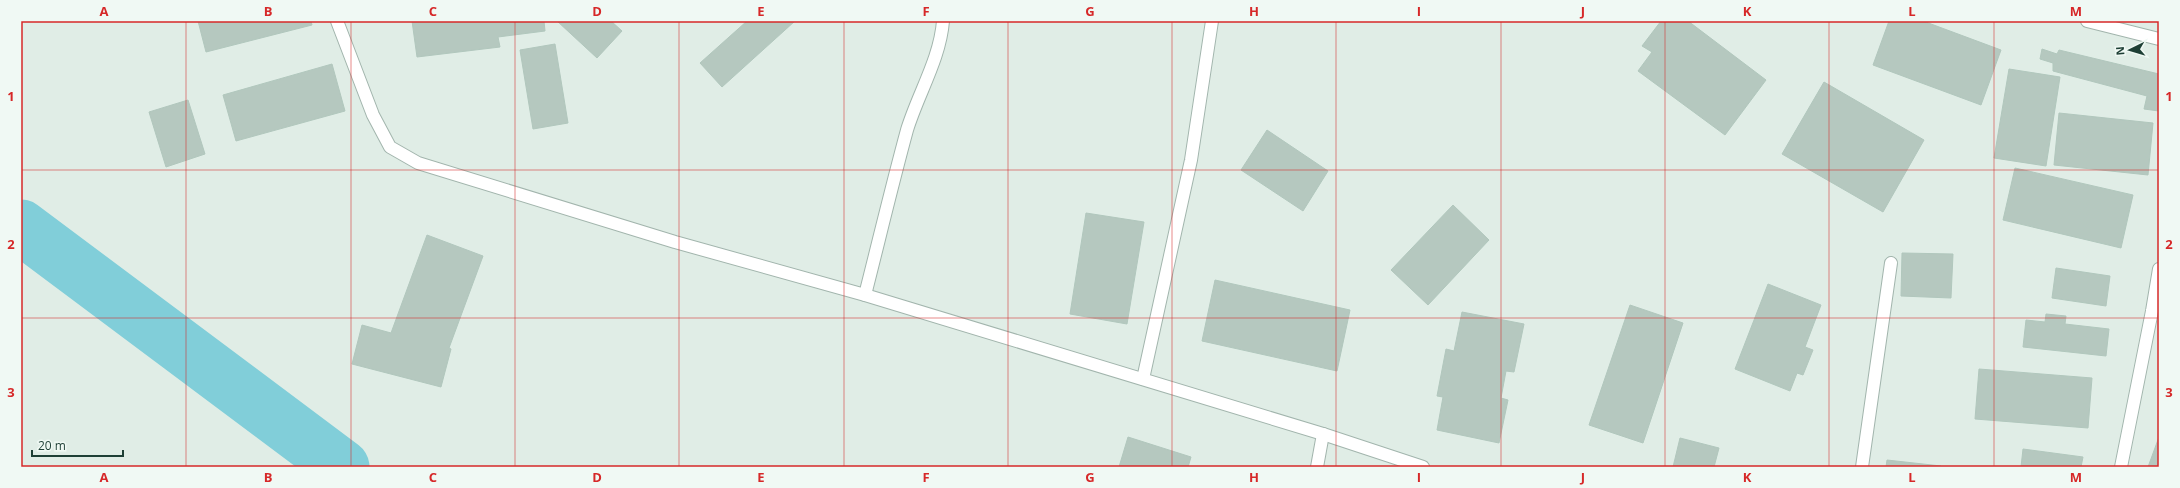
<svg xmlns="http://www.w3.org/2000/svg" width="2180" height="488" font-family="'Open Sans',sans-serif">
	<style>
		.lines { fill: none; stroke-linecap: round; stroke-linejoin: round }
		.river { stroke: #81ced9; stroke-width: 55 }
		.building { fill: #b5c8bf; stroke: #b1c7bd }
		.street-casing { stroke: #a2b5ad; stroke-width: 14 }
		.street { stroke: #fff; stroke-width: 12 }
		.grid { fill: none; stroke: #d62828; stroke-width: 1; stroke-opacity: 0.55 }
		.neatline { fill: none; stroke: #d62828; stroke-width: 1.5 }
		.grid-label { font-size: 13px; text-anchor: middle; font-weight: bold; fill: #d62828 }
	</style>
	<rect width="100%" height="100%" fill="#e0ede6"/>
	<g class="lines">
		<path class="river" d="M21,227L342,467"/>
	</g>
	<g class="building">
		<path d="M198,21H311L312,25L206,52Z"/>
		<path d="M412,21H544L545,31L498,37L500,47L417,57Z"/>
		<path d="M557,21H611L622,31L597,58Z"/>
		<path d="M747,21H795L722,87L700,63Z"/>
		<path d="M1661,21H1688L1766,80L1725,135L1638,71L1652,52L1642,46Z"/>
		<path d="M1889,21H1923L2001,50L1981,105L1873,65Z"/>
		<path d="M555,44L568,123L533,129L520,50Z"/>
		<path d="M2042,49L2057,54L2059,50L2159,74V111L2144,109L2147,96L2053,71V63L2040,59Z"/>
		<path d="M332,64L345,111L236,141L223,95Z"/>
		<path d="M2009,69L2060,77L2046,166L1994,158Z"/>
		<path d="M1824,82L1924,140L1883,212L1782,154Z"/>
		<path d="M188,100L205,154L166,167L149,112Z"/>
		<path d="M2059,113L2153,123L2148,175L2054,165Z"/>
		<path d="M1267,130L1328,171L1303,211L1241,170Z"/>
		<path d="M2015,168L2133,195L2121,248L2003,220Z"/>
		<path d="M1453,205L1489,240L1428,305L1391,270Z"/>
		<path d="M1086,213L1144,222L1127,324L1070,314Z"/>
		<path d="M427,235L483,256L449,348L451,349L441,387L352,364L362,325L391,333Z"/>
		<path d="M1902,253L1953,254L1951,298L1901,296Z"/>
		<path d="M2056,268L2110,276L2106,306L2052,298Z"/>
		<path d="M1215,280L1350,310L1337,371L1202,341Z"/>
		<path d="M1768,284L1821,305L1805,347L1813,350L1803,375L1797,373L1790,391L1735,369Z"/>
		<path d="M1630,305L1683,323L1643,443L1589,425Z"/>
		<path d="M1462,312L1524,324L1514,372L1506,371L1501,398L1508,400L1499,443L1437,430L1443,397L1437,396L1446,349L1454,351Z"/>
		<path d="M2046,314L2066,316L2065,324L2109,329L2106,356L2023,347L2026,320L2045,322Z"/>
		<path d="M1979,369L2092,378L2088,428L1975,419Z"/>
		<path d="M1128,437L1191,457L1188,467H1119Z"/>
		<path d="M2159,437V467H2148Z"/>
		<path d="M1680,438L1719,448L1714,467H1673Z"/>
		<path d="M2023,449L2083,457L2081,467H2021Z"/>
		<path d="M1887,460L1941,466V467H1886Z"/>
	</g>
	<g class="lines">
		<defs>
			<g id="street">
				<path d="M337,21L373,115L390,147L418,163L675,242L865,295L1323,434L1423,467"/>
				<path d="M2087,21L2159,39"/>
				<path d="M865,295C879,240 892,185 907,130C918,94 940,59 943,21"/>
				<path d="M1143,379L1191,160L1212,21"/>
				<path d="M1317,467L1323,434"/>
				<path d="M1862,467L1891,263"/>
				<path d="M2121,467L2152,311L2159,269"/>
			</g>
		</defs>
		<use href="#street" class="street-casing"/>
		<use href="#street" class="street"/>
	</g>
	<path class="grid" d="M186,21V467M351,21V467M515,21V467M679,21V467M844,21V467M1008,21V467M1172,21V467M1336,21V467M1501,21V467M1665,21V467M1829,21V467M1994,21V467M21,170H2159M21,318H2159"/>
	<rect width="2180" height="488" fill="none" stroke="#f0f9f4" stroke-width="44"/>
	<g transform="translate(2130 50) rotate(265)" stroke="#f0f9f4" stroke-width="3" paint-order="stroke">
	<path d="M0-3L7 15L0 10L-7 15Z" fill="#1e3f35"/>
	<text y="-6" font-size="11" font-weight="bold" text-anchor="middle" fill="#1e3f35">N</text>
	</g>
	<path d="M32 450v6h91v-6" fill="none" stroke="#1e3f35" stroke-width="2"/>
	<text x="38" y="450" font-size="12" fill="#1e3f35" stroke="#f0f9f4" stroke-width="3" paint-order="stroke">20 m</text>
	<rect x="22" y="22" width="2136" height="444" class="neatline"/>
	<g class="grid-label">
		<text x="104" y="16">A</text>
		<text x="268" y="16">B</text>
		<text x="433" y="16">C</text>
		<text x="597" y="16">D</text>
		<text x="761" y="16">E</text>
		<text x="926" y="16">F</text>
		<text x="1090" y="16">G</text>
		<text x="1254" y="16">H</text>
		<text x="1419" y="16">I</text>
		<text x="1583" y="16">J</text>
		<text x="1747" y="16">K</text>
		<text x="1912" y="16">L</text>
		<text x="2076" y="16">M</text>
		<text x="11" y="101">1</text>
		<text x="2169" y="101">1</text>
		<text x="11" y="249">2</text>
		<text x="2169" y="249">2</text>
		<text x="11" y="397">3</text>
		<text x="2169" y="397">3</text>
		<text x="104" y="482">A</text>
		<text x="268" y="482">B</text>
		<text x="433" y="482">C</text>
		<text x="597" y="482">D</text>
		<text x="761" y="482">E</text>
		<text x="926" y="482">F</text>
		<text x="1090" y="482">G</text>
		<text x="1254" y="482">H</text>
		<text x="1419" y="482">I</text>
		<text x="1583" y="482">J</text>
		<text x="1747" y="482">K</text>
		<text x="1912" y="482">L</text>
		<text x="2076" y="482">M</text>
	</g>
</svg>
